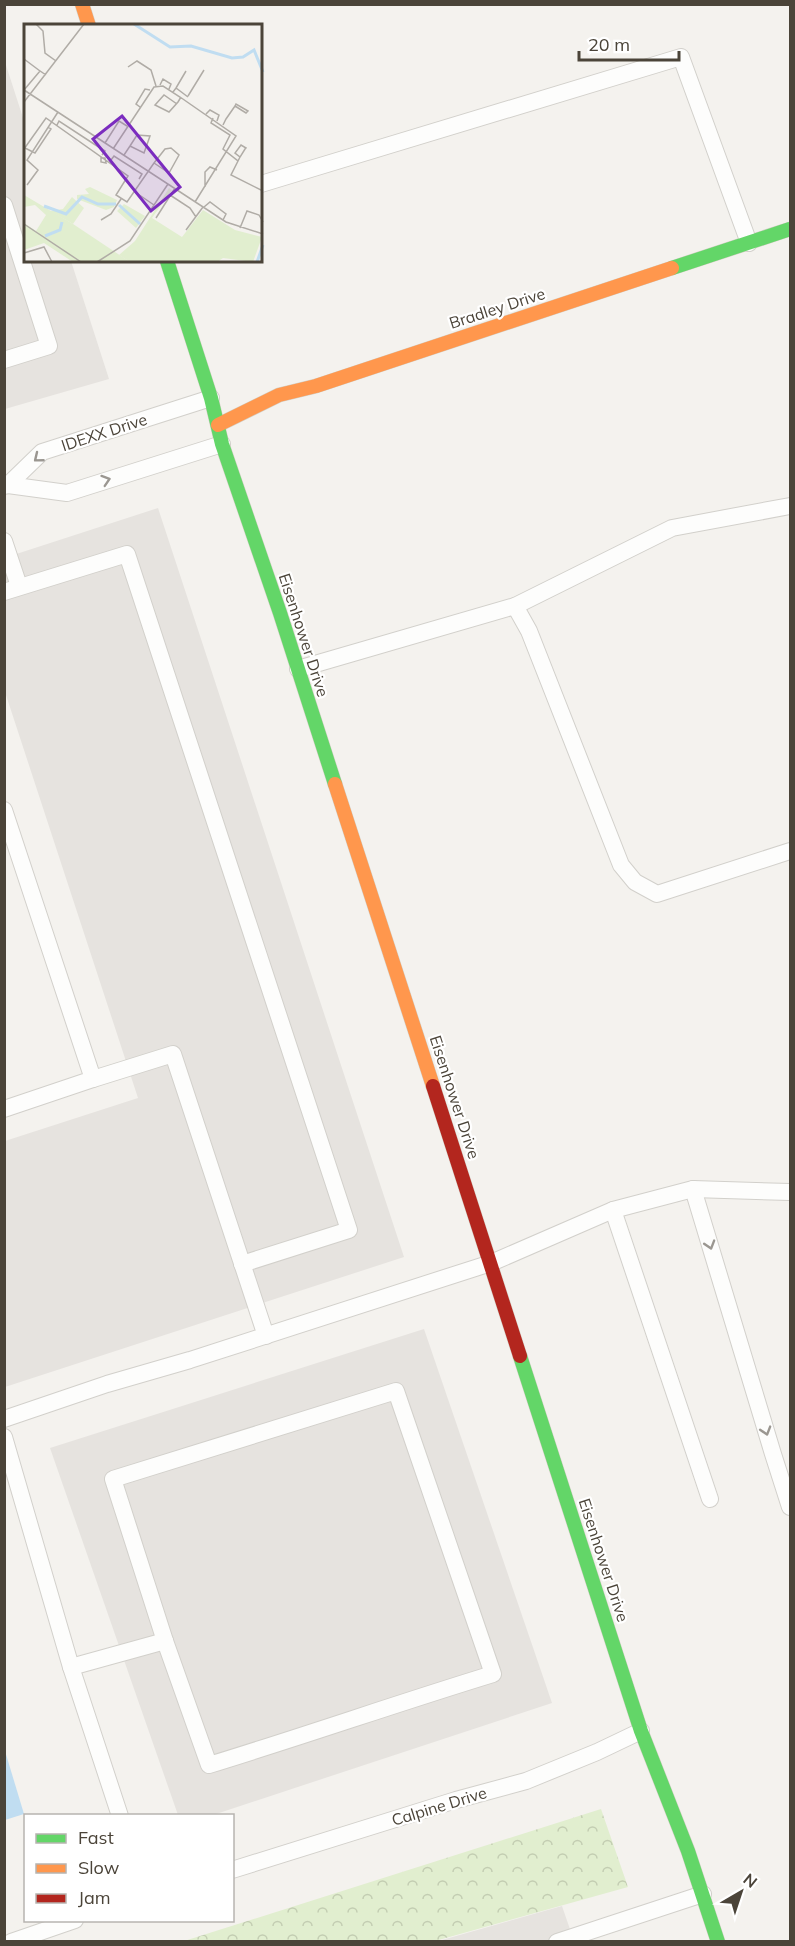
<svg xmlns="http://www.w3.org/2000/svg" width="795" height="1946" font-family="Mulish,sans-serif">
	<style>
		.forest { fill: url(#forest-crowns) }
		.parking { fill: #e6e3df }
		.water { fill: #c0ddf1 }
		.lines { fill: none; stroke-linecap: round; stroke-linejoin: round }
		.lane-casing { stroke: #d2d0cb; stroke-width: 18 }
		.fast-casing { stroke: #d3cfc5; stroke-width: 15 }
		.slow-casing { stroke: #d3cfc5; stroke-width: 15 }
		.jam-casing { stroke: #d3cfc5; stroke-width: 15 }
		.lane { stroke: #fdfdfc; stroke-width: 16 }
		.fast { stroke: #63d668; stroke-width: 14 }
		.slow { stroke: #ff974d; stroke-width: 14 }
		.jam { stroke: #b3261e; stroke-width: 14 }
		.oneway { stroke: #9b9791 }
		.labels { text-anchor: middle; stroke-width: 4.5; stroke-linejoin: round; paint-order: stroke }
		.street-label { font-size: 16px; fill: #4b4439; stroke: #fff }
		.inset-river { fill: none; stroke: #c0ddf1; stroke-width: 3 }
		.inset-road { fill: none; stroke: #b0aca6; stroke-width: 1.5 }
		.view { fill: #7b2cbf; fill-opacity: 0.15; stroke: #7b2cbf; stroke-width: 3 }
		.inset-edge { fill: none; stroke: #4b4439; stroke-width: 3 }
	</style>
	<defs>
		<pattern id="forest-crowns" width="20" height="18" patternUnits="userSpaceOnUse" patternTransform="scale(1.5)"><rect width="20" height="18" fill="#e1eecf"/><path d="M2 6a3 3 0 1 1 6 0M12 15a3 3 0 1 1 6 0" fill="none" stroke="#c3cdb2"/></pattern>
	</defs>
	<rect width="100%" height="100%" fill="#f4f2ee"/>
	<path class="forest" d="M601,1809L628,1887L435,1941L181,1942Z"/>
	<g class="parking">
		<path d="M4,59L25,124L26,261H71L109,379L5,409Z"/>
		<path d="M158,508L404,1257L5,1387V1141L138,1098L5,692L4,558Z"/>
		<path d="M424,1329L552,1703L213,1815H178L50,1448Z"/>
		<path d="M562,1906L574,1941L435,1942Z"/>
	</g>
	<path class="water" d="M5,1751L24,1814L5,1820H4Z"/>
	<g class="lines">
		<defs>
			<g id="lane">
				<path d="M261,184L681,57L749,243"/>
				<path d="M4,205L49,346L4,360"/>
				<path d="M8,485L67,493L222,444"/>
				<path d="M4,486L8,485L42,452L211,398"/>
				<path d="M4,541L19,586"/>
				<path d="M4,592L127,554L349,1230L242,1264"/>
				<path d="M515,606L529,631L621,865L635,882L657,894L790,851"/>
				<path d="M298,669L515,606L672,528L790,506"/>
				<path d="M4,810L93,1079L4,1109"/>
				<path d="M93,1079L173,1054L266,1336"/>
				<path d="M693,1189L773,1454L790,1507"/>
				<path d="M613,1210L710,1499"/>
				<path d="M396,1391L493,1674C398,1703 304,1736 209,1765L165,1641L113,1479Z"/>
				<path d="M4,1419L107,1384L190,1360L491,1263L613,1210L693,1189L790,1192"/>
				<path d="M4,1437L71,1667L120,1816"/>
				<path d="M71,1667L165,1641"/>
				<path d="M232,1870L456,1800L526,1781L597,1752L641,1731"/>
				<path d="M11,1942L75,1920"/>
				<path d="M557,1942L703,1894"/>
			</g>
			<g id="fast">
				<path d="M167,261L211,398L222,444L280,613L335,784"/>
				<path d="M672,268L790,229"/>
				<path d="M520,1356L641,1731L688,1851L718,1942"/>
			</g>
			<g id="slow">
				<path d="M82,4L89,26"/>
				<path d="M218,425L279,395L316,386L672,268"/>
				<path d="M335,784L433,1086"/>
			</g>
			<path id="jam" d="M433,1086L520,1356"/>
		</defs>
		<use href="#lane" class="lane-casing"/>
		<use href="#fast" class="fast-casing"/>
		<use href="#slow" class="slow-casing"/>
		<use href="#jam" class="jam-casing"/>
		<use href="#lane" class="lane"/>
		<use href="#fast" class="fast"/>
		<use href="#slow" class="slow"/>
		<use href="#jam" class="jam"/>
	</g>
	<defs><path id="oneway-chevron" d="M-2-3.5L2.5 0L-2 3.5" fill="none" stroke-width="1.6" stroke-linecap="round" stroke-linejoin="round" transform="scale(1.5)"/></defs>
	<g class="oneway">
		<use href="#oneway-chevron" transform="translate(38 458) rotate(141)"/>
		<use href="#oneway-chevron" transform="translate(106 480) rotate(-18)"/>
		<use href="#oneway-chevron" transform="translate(710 1245) rotate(73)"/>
		<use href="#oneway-chevron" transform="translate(766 1431) rotate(73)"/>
	</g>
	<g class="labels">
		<g class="street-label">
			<text transform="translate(497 308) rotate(-18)" y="6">Bradley Drive</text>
			<text transform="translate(104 432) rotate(-18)" y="6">IDEXX Drive</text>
			<text transform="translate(304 635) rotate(72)" y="6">Eisenhower Drive</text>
			<text transform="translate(455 1097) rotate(72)" y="6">Eisenhower Drive</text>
			<text transform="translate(604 1560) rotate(72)" y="6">Eisenhower Drive</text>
			<text transform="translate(439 1806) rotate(-17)" y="6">Calpine Drive</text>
		</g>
	</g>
	<g transform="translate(24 24)">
		<rect width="238" height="238" fill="#f4f2ee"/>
		<path d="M0,171L49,200L106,238H49L20,219L0,226V199L12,207L22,191L11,181L0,183Z" fill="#e1eecf"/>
		<path d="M66,163L93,176L90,183L82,186L53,175V171L65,170L61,165ZM145,164L148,166L128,194L158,213L179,186L211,206L238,213L229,238L199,234L193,238H106L95,231L111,217ZM48,173L60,184L49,200L26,187L39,185ZM100,180L121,192L112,204L93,187Z" fill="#e1eecf"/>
		<path class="inset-river" d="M110,0L146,23L167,22L208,34L219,33L230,26L239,48M95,181L116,200M20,182L42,190L58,173L74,180H92M21,212L36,206L38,198M233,238L239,221"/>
		<path class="inset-road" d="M12,0L19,7L21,29L32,37M0,35L16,47M104,43L113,37L127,46L132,62M136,61L139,55L147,60L145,65M152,64L162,47M0,66L202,198L239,210M0,66L16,47L22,51M149,68L152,64L164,73M164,72L180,46M0,78L60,0M153,80L140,71L131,81L145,88L154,78L157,73M116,83L112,80L121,65L126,66M182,90L186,86L195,91L193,97M189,94L187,99L206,111L199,125L214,137L207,151L239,167M33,101L35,97L70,120L81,127L78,131M199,101L202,95L211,82L212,80L224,87L222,89L211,82M81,119L95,97L103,102M1,124L11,129L27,105L24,103M0,125L22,94L104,152L92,171L103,178L130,139L141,125L147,124L155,131L145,149L130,139M89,125L130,63L139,62L156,73L212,112L171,178M100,131L106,122L120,129L126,112L113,111L106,122M77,134H81L82,139L77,138ZM87,136L90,132L118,150L115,155M214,137L216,133L221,125L222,124L217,121L211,129L216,133M3,161L14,146L3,136L34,88M181,163V148L186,143L193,146M111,168L130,181M146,171L166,184L172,193M180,183L186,178L202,190L199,196M132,194L151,164M77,196L87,190L97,175M0,200L57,238M216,204L223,187L235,191L239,198M162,206L179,183M0,229L20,223L28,238M73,238L106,217L144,160"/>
		<path class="view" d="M98,92L156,163L127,187L69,115Z"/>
		<rect width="238" height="238" class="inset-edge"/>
	</g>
	<rect width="795" height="1946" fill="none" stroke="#4b4439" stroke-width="12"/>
	<rect x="24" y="1814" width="210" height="108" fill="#ffffff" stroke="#b7b4b0" stroke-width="1.5"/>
	<rect x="36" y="1834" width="30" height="9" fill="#63d668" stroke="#b7b4b0" stroke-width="1.5"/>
	<text x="78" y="1844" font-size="18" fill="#4b4439">Fast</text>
	<rect x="36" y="1864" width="30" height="9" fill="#ff974d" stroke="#b7b4b0" stroke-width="1.5"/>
	<text x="78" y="1874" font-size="18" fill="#4b4439">Slow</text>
	<rect x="36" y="1894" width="30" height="9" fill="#b3261e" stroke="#b7b4b0" stroke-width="1.5"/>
	<text x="78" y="1904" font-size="18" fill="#4b4439">Jam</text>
	<g transform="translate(741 1892) rotate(39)" stroke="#ffffff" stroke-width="4.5" paint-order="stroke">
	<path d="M0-4.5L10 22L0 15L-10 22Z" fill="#4b4439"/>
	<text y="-9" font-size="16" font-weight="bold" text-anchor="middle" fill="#4b4439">N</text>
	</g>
	<path d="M579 51v9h100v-9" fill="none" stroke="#4b4439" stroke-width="3"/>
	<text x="588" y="51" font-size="18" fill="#4b4439" stroke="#ffffff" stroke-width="4.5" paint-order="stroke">20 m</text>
</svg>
